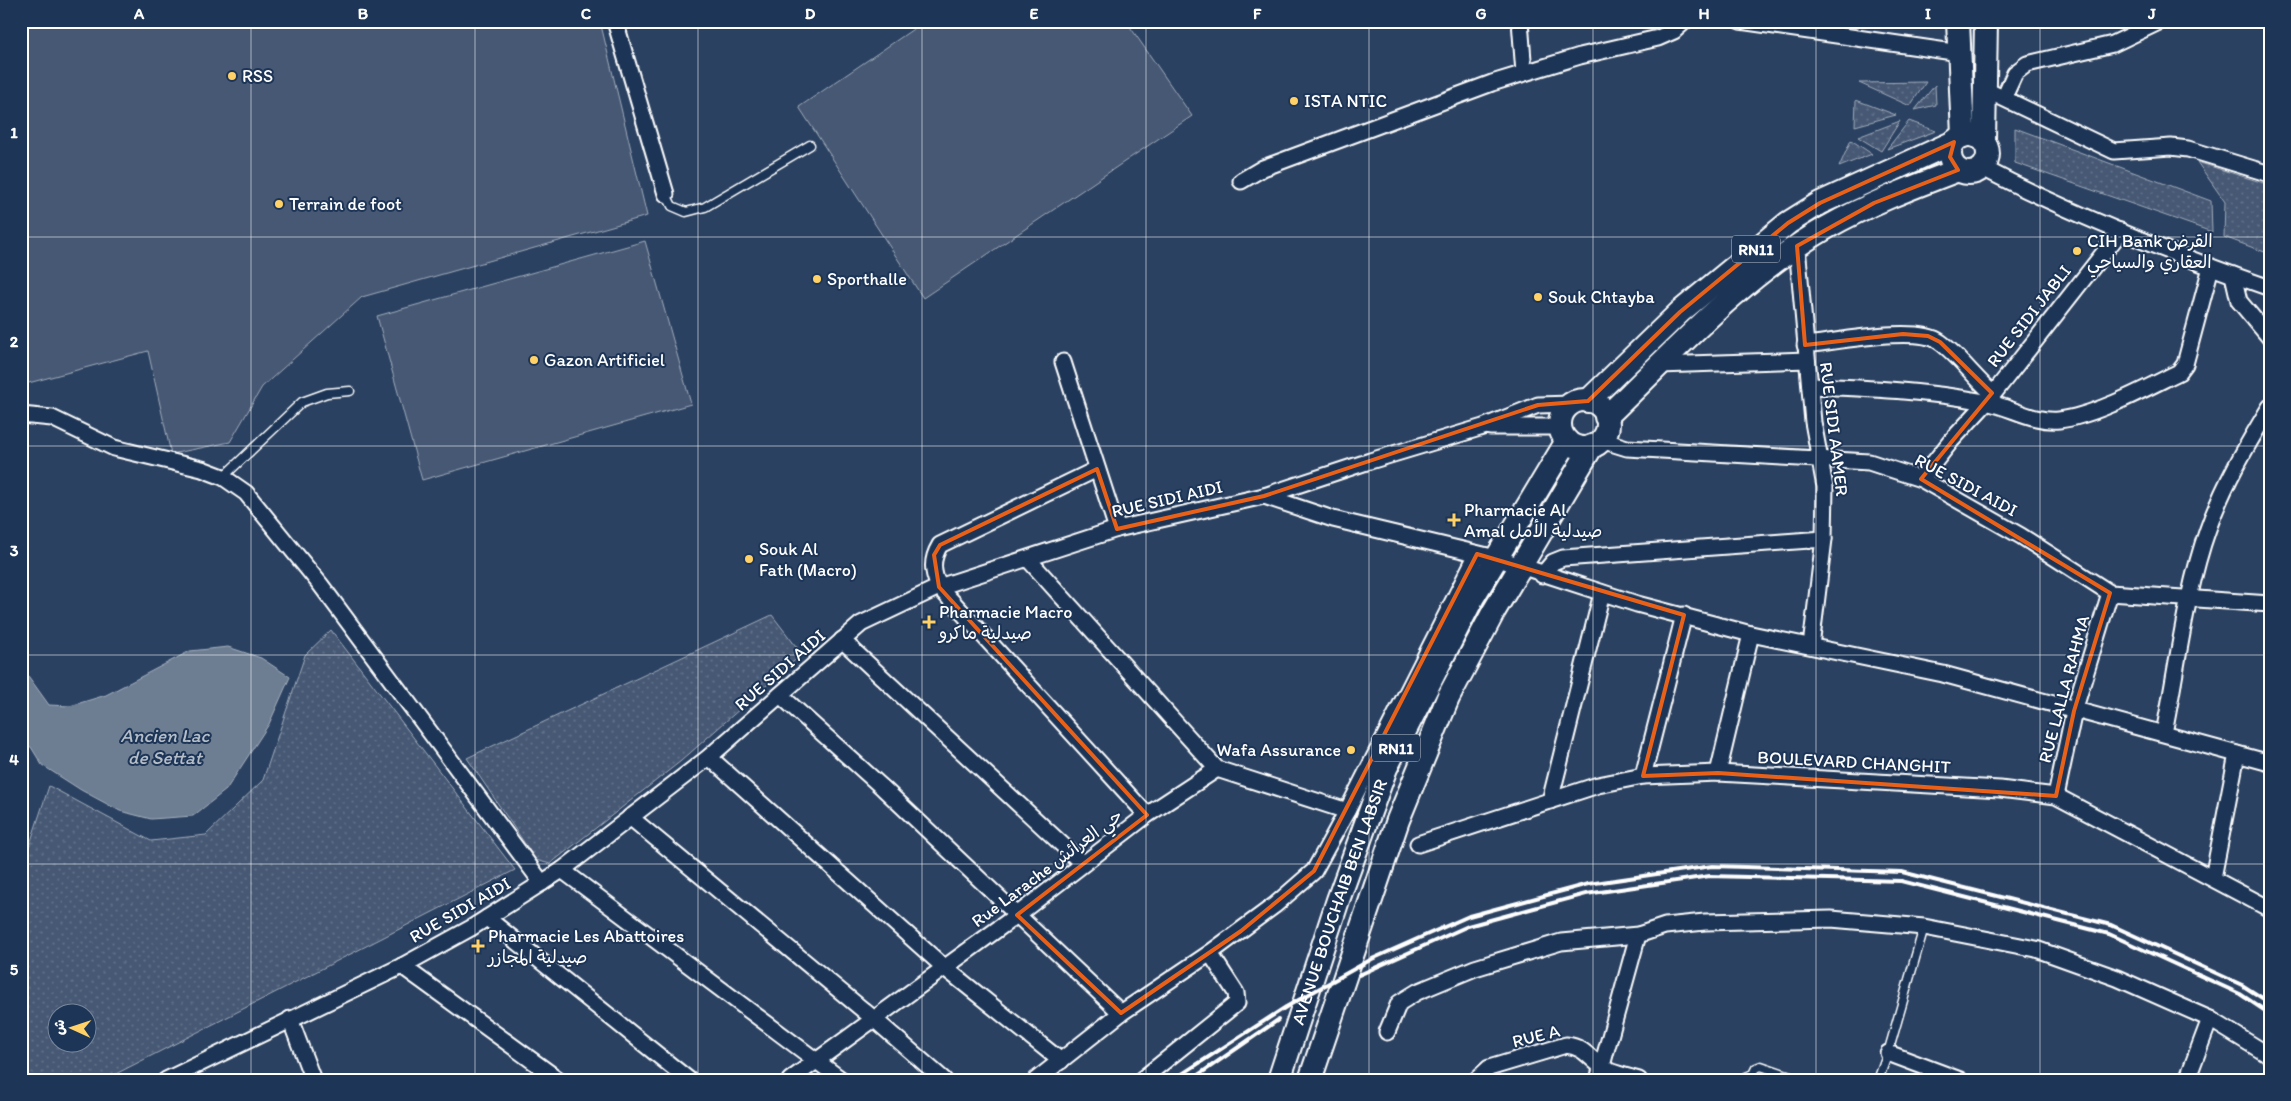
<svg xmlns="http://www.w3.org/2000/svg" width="2291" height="1101" font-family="Itim,'Playpen Sans Arabic',sans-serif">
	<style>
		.green { fill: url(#green-dots); stroke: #a2acba; fill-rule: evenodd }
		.pitch { fill: #465975; stroke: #a2acba }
		.water { fill: #6d7d92; stroke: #a7b1be }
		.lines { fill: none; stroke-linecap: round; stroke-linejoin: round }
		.service-casing { stroke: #fff; stroke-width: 11 }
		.minor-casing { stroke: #fff; stroke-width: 19 }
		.primary-casing { stroke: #fff; stroke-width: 26 }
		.service { stroke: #1d3557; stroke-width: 8 }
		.minor { stroke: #1d3557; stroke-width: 15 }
		.primary { stroke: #1d3557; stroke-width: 22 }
		.rail { stroke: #fff; stroke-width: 4 }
		.marked { fill: none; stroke: #e96118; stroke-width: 4; stroke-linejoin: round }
		.grid { fill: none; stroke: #fff; stroke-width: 1; stroke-opacity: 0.55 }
		.poi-dot { fill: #ffd166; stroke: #1d3557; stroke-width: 2 }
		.labels { text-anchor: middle; stroke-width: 4; stroke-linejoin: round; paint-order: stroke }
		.shield { fill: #1d3557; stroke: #bbc2cd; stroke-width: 1 }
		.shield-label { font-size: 16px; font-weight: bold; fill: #fff }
		.poi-label { font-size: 18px; fill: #fff; stroke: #1d3557; text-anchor: start }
		.street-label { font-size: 18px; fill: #fff; stroke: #1d3557 }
		.water-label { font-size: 19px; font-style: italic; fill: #b6bec8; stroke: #1d3557 }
		.neatline { fill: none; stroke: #fff; stroke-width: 2 }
		.grid-label { font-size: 16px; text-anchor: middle; font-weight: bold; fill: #fff }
	</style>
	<defs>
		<pattern id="green-dots" width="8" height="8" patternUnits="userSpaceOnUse" patternTransform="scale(1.25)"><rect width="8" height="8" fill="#465975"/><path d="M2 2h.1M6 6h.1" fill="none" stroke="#62728a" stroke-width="1.8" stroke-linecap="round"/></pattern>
	</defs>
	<rect width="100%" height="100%" fill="#2a4161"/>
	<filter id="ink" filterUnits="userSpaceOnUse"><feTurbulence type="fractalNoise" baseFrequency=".02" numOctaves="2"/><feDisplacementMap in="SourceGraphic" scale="10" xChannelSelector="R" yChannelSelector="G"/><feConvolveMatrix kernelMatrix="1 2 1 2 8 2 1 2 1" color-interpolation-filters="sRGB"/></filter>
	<g filter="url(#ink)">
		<g class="green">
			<path d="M1889,21H1921L1922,27Z"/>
			<path d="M1926,82L1910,106L1859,83Z"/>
			<path d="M1935,85L1936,105L1915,110Z"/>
			<path d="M1856,100L1896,115L1855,126Z"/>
			<path d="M1900,121L1881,151L1858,137Z"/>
			<path d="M1909,121L1936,131L1887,149Z"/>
			<path d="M2015,128L2211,201L2212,232L2015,163Z"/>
			<path d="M1851,140L1872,154L1839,167Z"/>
			<path d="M2197,162L2270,185V254L2224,237L2225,202Z"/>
			<path d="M772,615L802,654L681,761L550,864L536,860L467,758Z"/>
			<path d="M331,630L515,870L104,1080H21V854L28,850L49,786L151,841L206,835L263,780L305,655ZM58,1014H88V1044H58Z"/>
		</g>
		<g class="pitch">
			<path d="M21,21H600L647,216L362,297L262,387L230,442L171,454L148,351L21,385Z"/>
			<path d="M925,21H1126L1192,116L923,298L799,107Z"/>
			<path d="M645,241L691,404L422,480L377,316Z"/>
		</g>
		<path class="water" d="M228,647L261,658L290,677L269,724L226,790L193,816L151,819L120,811L81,790L42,765L31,747L21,743V666L49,705L70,706L106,695L190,651Z"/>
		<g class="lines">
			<defs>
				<g id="service">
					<path d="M666,194L672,206L686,212L705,207L810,145"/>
					<path d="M223,477L302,402L327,393L350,391"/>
					<path d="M1739,1080L1753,1074L1756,1068L1761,1066L1802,1080"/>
					<path d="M1878,1080L1888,1053L1924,927"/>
				</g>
				<g id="minor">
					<path d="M615,21L666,194"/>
					<path d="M1520,21L1524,73"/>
					<path d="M1740,21L1960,53"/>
					<path d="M1986,90L2114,151L2171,147L2188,149L2270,174"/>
					<path d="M2004,97L2015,73L2027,64L2113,44L2161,21"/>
					<path d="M1983,168C2074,216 2172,254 2270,288"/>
					<path d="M1241,181L1263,168L1492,83L1580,56L1658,38L1674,31L1685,21"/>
					<path d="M1797,246L1813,422L1825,487L1824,539L1811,646"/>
					<path d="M2233,275L2239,301L2270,338"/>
					<path d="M1805,345C1835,342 1918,325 1940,342C1957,354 1975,378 1992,393"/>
					<path d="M1063,362L1117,529"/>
					<path d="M1659,365L1807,360"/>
					<path d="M1810,386C1869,388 1927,391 1985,402C2009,406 2034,423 2059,420C2095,416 2146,388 2179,372L2185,364L2211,267"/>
					<path d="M21,415L52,418L114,448L202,469L223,477L246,493L320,584L542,883"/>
					<path d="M1490,427H1560"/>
					<path d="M1601,440L1627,448L1869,462L1921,479L2021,536L2110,593L2270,604"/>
					<path d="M1097,469L940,545C931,560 932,571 939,587L1147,815"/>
					<path d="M1921,479L1951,441L1987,402L2121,231"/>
					<path d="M1264,496L1333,519L1496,558L1637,604L1751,634L1943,674L2270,763"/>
					<path d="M1028,559L1217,769L1347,811"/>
					<path d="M1542,575L1553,562L1563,558L1824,539"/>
					<path d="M842,640L1083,864"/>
					<path d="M780,695L883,788L1121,1013"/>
					<path d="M2164,733C2177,669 2186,590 2208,529C2223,486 2247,445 2270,407"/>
					<path d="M709,757L945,968L1061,1061"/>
					<path d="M1718,773L1751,634"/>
					<path d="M1643,776L1684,615"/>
					<path d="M2056,796L2074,711L2110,593"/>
					<path d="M1550,801L1602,593"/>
					<path d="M630,817L874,1019L944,1080"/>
					<path d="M1418,844L1598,785L1643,776L1718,773L2000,789L2056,796L2270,909"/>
					<path d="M562,870L842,1080"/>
					<path d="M2213,878L2237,754"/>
					<path d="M487,918L689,1080"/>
					<path d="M402,966L559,1080"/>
					<path d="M290,1019L313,1080"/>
					<path d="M1387,1032L1399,1003L1417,992L1475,968L1561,942L1638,935L1665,926L1705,922L1831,919L1924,927L2036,949L2117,978L2210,1019L2270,1056"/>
					<path d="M1888,1053L1960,1080"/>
					<path d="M166,1080L402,966L471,928L562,870L709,757L861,624L939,587L1117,529L1264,496L1370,461L1483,427L1538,405L1571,404"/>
					<path d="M790,1080L1017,915L1147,815L1217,769"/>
					<path d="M1036,1080L1121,1013L1210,953L1275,905L1314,871L1347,811L1477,554"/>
					<path d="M1141,1080L1237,1003L1236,993L1210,953"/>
					<path d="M1476,1080L1489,1068L1566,1045C1584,1047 1588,1057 1602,1067C1611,1074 1628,1076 1639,1080"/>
					<path d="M1598,1080L1638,935"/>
					<path d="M2187,1080L2210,1019"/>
				</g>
				<g id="primary">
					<path d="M1958,21L1963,136"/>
					<circle cx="1969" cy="154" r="19"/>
					<path d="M1984,141L1986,21"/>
					<circle cx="1584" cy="424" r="24"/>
					<path d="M1588,401L1680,312L1788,223L1820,203L1954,142"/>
					<path d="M1606,417C1676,350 1742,276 1826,228C1868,204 1913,187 1958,170"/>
					<path id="s1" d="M1279,1080L1338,900L1386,768L1473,597L1567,441"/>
					<path d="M1310,1080L1398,820L1448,698L1494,611L1592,446"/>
				</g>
			</defs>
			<use href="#service" class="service-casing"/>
			<use href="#minor" class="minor-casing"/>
			<use href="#primary" class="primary-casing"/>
			<use href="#service" class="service"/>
			<use href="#minor" class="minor"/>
			<use href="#primary" class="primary"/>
			<g class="rail">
				<path d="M1359,975L1468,926L1586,894L1710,876L1901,881L2109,934L2240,994L2270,1014"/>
				<path d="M1173,1080L1286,1007L1372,959L1469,916L1588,884L1712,866L1902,872L2111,925L2242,985L2270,1003"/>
				<path d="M1191,1080L1278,1020"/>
			</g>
		</g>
	</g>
	<path class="marked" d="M1954,142L1950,157L1958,170L1874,203L1797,246L1805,345L1903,334L1928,336L1940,342L1992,393L1921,479L2110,593L2074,711L2056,796L1718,773L1643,776L1684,615L1477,554L1314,871L1241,931L1121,1013L1017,915L1147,815L939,587L934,555L940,545L1097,469L1117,529L1264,496L1538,405L1588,401L1680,312L1788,223L1820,203Z"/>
	<path class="grid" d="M251,21V1080M475,21V1080M698,21V1080M922,21V1080M1146,21V1080M1369,21V1080M1593,21V1080M1816,21V1080M2040,21V1080M21,237H2270M21,446H2270M21,655H2270M21,864H2270"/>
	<g class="poi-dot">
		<circle cx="232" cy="76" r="5"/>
		<circle cx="1294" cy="101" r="5"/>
		<circle cx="279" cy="204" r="5"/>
		<circle cx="2077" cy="251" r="5"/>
		<circle cx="817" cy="279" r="5"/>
		<circle cx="1538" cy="297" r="5"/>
		<circle cx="534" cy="360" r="5"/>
		<path d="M1451.5 512.5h5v5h5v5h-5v5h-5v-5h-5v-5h5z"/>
		<circle cx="749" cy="559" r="5"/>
		<path d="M926.5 614.5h5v5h5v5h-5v5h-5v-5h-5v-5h5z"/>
		<circle cx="1351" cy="750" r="5"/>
		<path d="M475.5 938.5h5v5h5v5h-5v5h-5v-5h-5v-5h5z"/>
	</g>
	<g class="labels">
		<g class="shield">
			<rect x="1732" y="235.5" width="48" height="27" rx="4"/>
			<rect x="1372" y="734.5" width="48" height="27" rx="4"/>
		</g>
		<g class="shield-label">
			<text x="1756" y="255">RN11</text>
			<text x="1396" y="754">RN11</text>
		</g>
		<g class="poi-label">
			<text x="242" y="82">RSS</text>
			<text x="1304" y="107">ISTA NTIC</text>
			<text x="289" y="210">Terrain de foot</text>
			<text x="2087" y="247">CIH Bank القرض<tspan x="2087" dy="21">العقاري والسياحي</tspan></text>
			<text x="827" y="285">Sporthalle</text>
			<text x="1548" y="303">Souk Chtayba</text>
			<text x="544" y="366">Gazon Artificiel</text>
			<text x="1464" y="516">Pharmacie Al<tspan x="1464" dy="21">Amal صيدلية الأمل</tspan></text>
			<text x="759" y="555">Souk Al<tspan x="759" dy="21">Fath (Macro)</tspan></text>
			<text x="939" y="618">Pharmacie Macro<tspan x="939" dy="21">صيدلية ماكرو</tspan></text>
			<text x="1341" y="756" text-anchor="end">Wafa Assurance</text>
			<text x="488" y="942">Pharmacie Les Abattoires<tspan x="488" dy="21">صيدلية المجازر</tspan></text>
		</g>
		<g class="street-label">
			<text transform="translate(2029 316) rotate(-52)" y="6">RUE SIDI JABLI</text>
			<text transform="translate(1834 429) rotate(83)" y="6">RUE SIDI AAMER</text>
			<text transform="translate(1966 485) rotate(28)" y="6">RUE SIDI AIDI</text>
			<text transform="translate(1167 499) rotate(-13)" y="6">RUE SIDI AIDI</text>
			<text transform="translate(780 670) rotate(-41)" y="6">RUE SIDI AIDI</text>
			<text transform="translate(2064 689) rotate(-75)" y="6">RUE LALLA RAHMA</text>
			<text transform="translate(1854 762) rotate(3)" y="6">BOULEVARD CHANGHIT</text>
			<text transform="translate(1047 868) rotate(-37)" y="6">Rue Larache حي العرائش</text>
			<text dy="6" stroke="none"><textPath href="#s1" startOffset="188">AVENUE BOUCHAIB BEN LABSIR</textPath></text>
			<text transform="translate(460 910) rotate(-30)" y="6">RUE SIDI AIDI</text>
			<text transform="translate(1536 1036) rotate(-14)" y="6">RUE A</text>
		</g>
		<g class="water-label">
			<text x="165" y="742">Ancien Lac<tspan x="165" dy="22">de Settat</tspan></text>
		</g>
	</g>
	<rect width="2291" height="1101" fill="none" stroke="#1d3557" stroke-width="55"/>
	<g transform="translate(72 1028) rotate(273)"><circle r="24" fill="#1d3557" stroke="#77869a"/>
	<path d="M0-4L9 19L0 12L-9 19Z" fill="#ffd166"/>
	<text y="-8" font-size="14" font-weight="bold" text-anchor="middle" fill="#ffffff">ش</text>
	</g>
	<rect x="28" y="28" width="2236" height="1046" class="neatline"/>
	<g class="grid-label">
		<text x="139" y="19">A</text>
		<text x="363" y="19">B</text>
		<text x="586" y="19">C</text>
		<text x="810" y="19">D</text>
		<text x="1034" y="19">E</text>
		<text x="1257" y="19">F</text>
		<text x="1481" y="19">G</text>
		<text x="1704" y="19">H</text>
		<text x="1928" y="19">I</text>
		<text x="2152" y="19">J</text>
		<text x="14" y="138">1</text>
		<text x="14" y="347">2</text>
		<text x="14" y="556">3</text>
		<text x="14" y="765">4</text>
		<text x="14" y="975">5</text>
	</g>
</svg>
